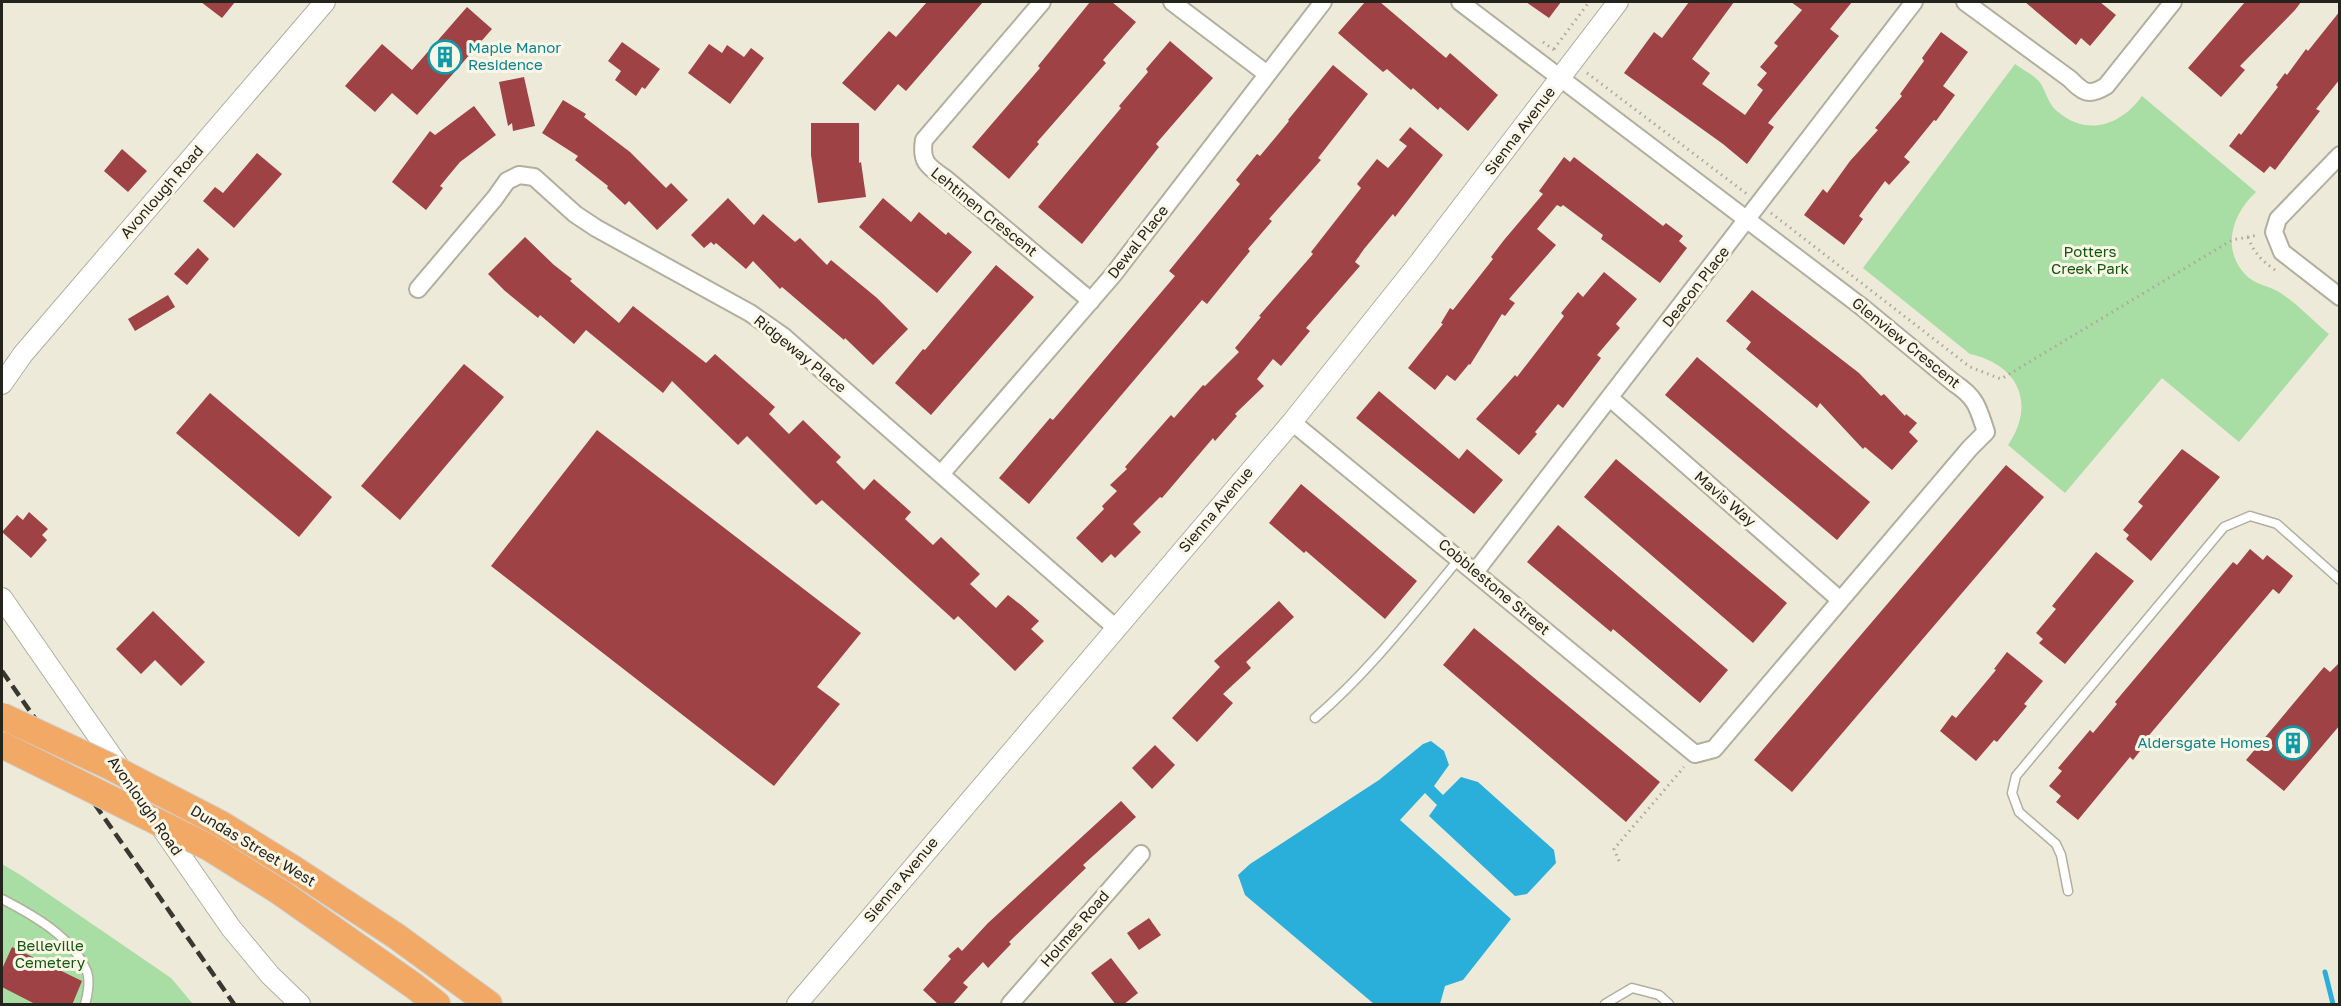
<svg xmlns="http://www.w3.org/2000/svg" width="2341" height="1006" font-family="'Golos Text',sans-serif">
	<style>
		.green { fill: #a8dda3 }
		.water { fill: #2aafda }
		.lines { fill: none; stroke-linecap: round; stroke-linejoin: round }
		.stream { stroke: #2aafda; stroke-width: 5 }
		.building { fill: #9f4245 }
		.service-casing { stroke: #b2af9e; stroke-width: 11 }
		.minor-casing { stroke: #b2af9e; stroke-width: 20 }
		.tertiary-casing { stroke: #b2af9e; stroke-width: 22 }
		.primary-casing { stroke: #cfcfcd; stroke-width: 28 }
		.path { stroke: #aba99b; stroke-width: 3; stroke-dasharray: 1.5 4.5; stroke-linecap: butt }
		.service { stroke: #fff; stroke-width: 8 }
		.minor { stroke: #fff; stroke-width: 16 }
		.tertiary { stroke: #fff; stroke-width: 20 }
		.primary { stroke: #f2a966; stroke-width: 26 }
		.rail { stroke: #393830; stroke-width: 4.5; stroke-dasharray: 12 6; stroke-linecap: butt }
		.primary-bridge-casing { stroke: #cfcfcd; stroke-width: 28; stroke-linecap: butt }
		.primary-bridge { stroke: #f2a966; stroke-width: 26 }
		.labels { text-anchor: middle; stroke-width: 6; stroke-linejoin: round; paint-order: stroke }
		.culture-label { font-size: 15px; fill: #0d838f; stroke: #fbf7e6; text-anchor: start }
		.street-label { font-size: 15px; fill: #24231c; stroke: #fbf7e6 }
		.park-label { font-size: 15px; fill: #11570e; stroke: #fbf7e6 }
	</style>
	<rect width="100%" height="100%" fill="#edead9"/>
	<g class="green">
		<path d="M2015,64C2023,70 2036,76 2041,84C2047,94 2048,104 2058,112C2088,137 2121,125 2142,96L2256,192C2231,215 2220,252 2249,278C2258,285 2269,286 2279,292C2297,303 2313,321 2329,334L2239,442L2162,378L2065,493L2008,445C2036,404 2019,365 1970,354L1863,268Z"/>
		<path d="M2,864L22,876L171,978L193,1004H2Z"/>
	</g>
	<path class="water" d="M1431,741L1444,751L1449,765L1434,786L1443,795L1461,777L1478,782L1554,850L1556,863L1527,894L1515,896L1429,816L1437,805L1425,793L1400,820L1511,919L1463,980L1445,986L1440,1004H1374L1245,895L1238,875L1250,864L1379,780L1423,744Z"/>
	<g class="lines">
		<path class="stream" d="M2325,972L2333,1004"/>
	</g>
	<g class="building">
		<path d="M201,2H235L222,18Z"/>
		<path d="M927,2H983L906,91L898,84L875,111L842,83L889,31L896,37Z"/>
		<path d="M1090,2H1112L1136,22L1103,60L1106,63L1037,142L1039,144L1009,179L972,147L1040,68L1038,66Z"/>
		<path d="M1365,2H1380L1446,58L1450,53L1498,95L1468,131L1440,107L1438,110L1413,88L1411,90L1387,69L1383,72L1338,33Z"/>
		<path d="M1526,2H1561L1549,18Z"/>
		<path d="M1689,2H1734L1692,59L1710,73L1702,84L1745,115L1763,90L1757,85L1767,73L1760,67L1778,46L1774,43L1802,10L1791,2H1852L1830,29L1839,36L1768,123L1774,127L1747,164L1723,144L1624,73L1654,32L1662,38Z"/>
		<path d="M2025,2H2100L2116,15L2090,46L2081,38L2076,45Z"/>
		<path d="M2245,2H2301L2295,10L2240,66L2245,70L2221,97L2188,68Z"/>
		<path d="M467,7L492,29L417,115L392,93L375,112L345,86L382,44L412,70Z"/>
		<path d="M2340,11V79L2316,109L2320,111L2275,170L2270,166L2264,173L2229,146L2239,133L2241,135L2278,87L2276,85L2285,73L2287,75L2306,49L2308,51Z"/>
		<path d="M1941,32L1968,52L1943,86L1955,95L1936,121L1934,120L1904,157L1910,162L1889,185L1885,181L1859,216L1863,219L1844,245L1804,215L1823,189L1827,193L1850,161L1878,130L1875,128L1902,96L1900,94L1924,61L1922,58Z"/>
		<path d="M1170,41L1213,78L1156,144L1159,147L1082,244L1038,207L1121,108L1119,106L1148,72L1146,69Z"/>
		<path d="M622,42L660,69L645,89L642,87L636,96L615,80L621,71L608,61Z"/>
		<path d="M709,44L722,53L727,45L744,57L751,48L764,58L730,104L688,73Z"/>
		<path d="M1333,65L1368,94L1318,158L1321,160L1269,219L1272,221L1248,249L1250,251L1224,283L1207,304L1202,300L1029,504L999,478L1050,418L1053,420L1175,276L1169,271L1240,184L1236,180L1257,154L1260,156L1289,121L1288,120Z"/>
		<path d="M524,77L535,126L513,131L512,123L508,126L499,82Z"/>
		<path d="M563,100L586,114L584,117L630,152L666,188L671,183L688,200L657,230L629,201L625,205L607,188L608,186L575,160L578,156L542,133Z"/>
		<path d="M474,106L496,135L460,162L440,186L443,188L426,210L392,182L430,131L435,135Z"/>
		<path d="M811,123H859V163L861,162L866,197L818,203L811,155Z"/>
		<path d="M1410,127L1443,155L1395,217L1393,214L1364,249L1355,262L1360,266L1306,328L1310,331L1281,366L1273,359L1257,379L1264,386L1235,414L1237,416L1215,441L1213,438L1162,498L1160,497L1133,524L1141,532L1115,558L1111,554L1102,563L1076,538L1104,509L1102,506L1117,491L1110,485L1127,469L1125,467L1171,415L1174,418L1203,385L1205,386L1239,352L1235,348L1261,317L1259,316L1313,254L1311,252L1361,188L1357,184L1377,159L1388,168L1407,146L1399,140Z"/>
		<path d="M122,149L147,171L128,192L104,171Z"/>
		<path d="M257,153L282,174L234,228L203,201L215,187L223,193Z"/>
		<path d="M1564,157L1570,162L1574,157L1663,226L1666,223L1683,236L1679,241L1687,248L1660,283L1601,239L1603,235L1563,205L1561,207L1557,205L1537,229L1556,245L1509,299L1515,303L1505,316L1502,314L1470,365L1469,364L1455,381L1447,375L1435,390L1408,368L1443,324L1441,323L1450,308L1453,310L1493,259L1491,257L1504,240L1543,194L1539,191Z"/>
		<path d="M728,198L754,225L763,214L795,242L800,238L827,265L831,260L877,298L908,329L873,365L845,338L844,340L782,287L780,289L753,261L746,269L716,243L714,245L711,242L704,248L691,235Z"/>
		<path d="M883,198L911,222L919,212L946,235L948,232L972,252L937,293L859,227Z"/>
		<path d="M525,237L554,265L572,279L570,281L619,323L633,306L706,363L715,354L775,407L769,414L789,434L803,420L841,457L836,462L864,490L874,479L911,512L905,519L933,545L941,537L980,574L970,584L996,608L1008,595L1021,605L1039,621L1031,629L1044,641L1015,671L958,616L954,620L822,500L816,505L747,436L738,445L672,381L663,393L586,330L574,344L540,315L538,318L505,291L488,274Z"/>
		<path d="M198,248L209,259L187,285L174,274Z"/>
		<path d="M996,265L1034,297L931,415L895,383L923,349L925,350Z"/>
		<path d="M1604,272L1637,299L1616,324L1620,328L1597,355L1601,358L1563,408L1558,404L1535,432L1537,434L1519,455L1476,419L1515,375L1517,377L1564,316L1561,313L1578,292L1583,297Z"/>
		<path d="M1752,290L1859,373L1881,396L1884,394L1905,416L1906,414L1917,423L1909,432L1918,441L1892,470L1865,447L1863,449L1820,403L1817,408L1746,349L1751,342L1726,321Z"/>
		<path d="M168,295L175,307L135,331L128,319Z"/>
		<path d="M1697,357L1870,502L1837,540L1665,395Z"/>
		<path d="M464,364L504,397L400,520L361,486Z"/>
		<path d="M1379,391L1459,459L1467,449L1503,480L1474,514L1356,418Z"/>
		<path d="M210,393L332,497L299,537L176,433Z"/>
		<path d="M597,430L861,633L817,687L840,704L774,786L491,566Z"/>
		<path d="M2182,449L2220,477L2151,561L2126,539L2129,535L2123,530L2143,506L2138,502Z"/>
		<path d="M1616,459L1787,603L1753,643L1584,497Z"/>
		<path d="M2006,465L2044,497L1792,792L1754,760Z"/>
		<path d="M1301,484L1417,581L1385,619L1306,551L1304,553L1269,523Z"/>
		<path d="M29,512L48,529L42,535L47,540L31,558L2,532L17,515L23,520Z"/>
		<path d="M1558,525L1728,670L1700,703L1613,629L1611,632L1527,562Z"/>
		<path d="M2250,549L2263,560L2267,555L2293,576L2279,594L2273,589L2145,740L2147,742L2133,760L2130,757L2078,820L2056,802L2061,796L2049,786L2062,771L2058,768L2090,730L2093,733L2117,704L2115,702L2233,562L2237,565Z"/>
		<path d="M2096,552L2134,581L2065,664L2039,643L2043,639L2036,633L2056,609L2052,606Z"/>
		<path d="M1279,601L1294,617L1246,662L1251,668L1223,694L1233,703L1197,742L1172,718L1220,667L1214,661Z"/>
		<path d="M153,611L205,662L181,686L155,660L141,674L116,649Z"/>
		<path d="M1474,628L1660,782L1626,822L1443,665Z"/>
		<path d="M2007,652L2043,681L2024,704L2027,706L1997,742L1994,740L1976,761L1940,731L1952,715L1956,718L1996,670L1994,669Z"/>
		<path d="M2340,662V725L2284,791L2246,760L2324,667L2330,672Z"/>
		<path d="M1155,745L1175,765L1152,789L1132,768Z"/>
		<path d="M1121,801L1136,817L1083,865L1086,868L1009,942L1011,944L988,968L983,962L963,983L968,987L952,1005H939L923,990L951,959L948,956L958,947L962,951L988,923Z"/>
		<path d="M1149,918L1161,935L1139,950L1127,933Z"/>
		<path d="M12,947L82,981L72,1005H37L2,987V969Z"/>
		<path d="M1111,958L1138,993L1123,1005H1116L1091,973Z"/>
	</g>
	<g class="lines">
		<defs>
			<g id="service">
				<path d="M1315,718C1370,671 1413,614 1459,559"/>
				<path d="M2068,891L2061,855L2056,844L2019,812L2012,793L2016,776L2224,527L2250,516L2277,524L2340,580"/>
				<path d="M2,899C33,915 73,937 87,972C90,980 88,995 85,1004"/>
				<path d="M1605,1004L1632,988L1659,995L1669,1004"/>
			</g>
			<g id="minor">
				<path d="M1042,2L924,140C920,163 929,167 946,179L1091,301"/>
				<path d="M1172,2L1267,74"/>
				<path d="M1965,2L2070,79C2083,92 2088,97 2106,86L2173,2"/>
				<path d="M2340,155L2278,219L2274,232L2282,252L2340,297"/>
				<path d="M418,289L495,198L507,181L519,175L534,177L575,214L596,228L750,313L783,336L1116,628"/>
				<path d="M1610,398L1839,599"/>
				<path d="M1292,422L1695,754L1714,749L1970,448L1986,432C1978,408 1977,398 1954,383L1862,307L1460,2"/>
				<path d="M941,474L1113,275L1323,2"/>
				<path d="M1475,572L1914,2"/>
				<path d="M1010,1004L1141,854"/>
			</g>
			<g id="tertiary">
				<path d="M2,384L23,354L325,2"/>
				<path d="M2,598L231,928L270,975L300,1004"/>
				<path d="M797,1004L1292,422L1418,264L1618,2"/>
			</g>
			<g id="primary">
				<path d="M294,869L396,936L489,1004"/>
				<path d="M280,892L414,986L437,1004"/>
			</g>
		</defs>
		<use href="#service" class="service-casing"/>
		<use href="#minor" class="minor-casing"/>
		<use href="#tertiary" class="tertiary-casing"/>
		<use href="#primary" class="primary-casing"/>
		<g class="path">
			<path d="M1543,42L1557,52"/>
			<path d="M1554,49L1589,2"/>
			<path d="M1587,73L1747,194"/>
			<path d="M1771,213L1970,367L2001,379L2232,240L2258,235"/>
			<path d="M2248,237C2254,253 2261,260 2275,270"/>
			<path d="M1619,861L1614,849L1684,767"/>
		</g>
		<use href="#service" class="service"/>
		<use href="#minor" class="minor"/>
		<use href="#tertiary" class="tertiary"/>
		<use href="#primary" class="primary"/>
		<path class="rail" d="M2,671L234,1004"/>
		<defs>
			<g id="primary-bridge">
				<path d="M2,716L109,766L221,824L294,869"/>
				<path d="M2,745L208,847L280,892"/>
			</g>
		</defs>
		<use href="#primary-bridge" class="primary-bridge-casing"/>
		<use href="#primary-bridge" class="primary-bridge"/>
	</g>
	<defs>
		<symbol id="building-ring" viewBox="-11 -11 22 22"><circle r="9.5" fill="#fbf7e6" stroke="#0f9aa8" stroke-width="1.5"/><path d="M-4-6H4V6H1V3H-1V6H-4ZM-2.5-4.3h1.7v1.8h-1.7ZM.8-4.3h1.7v1.8H.8ZM-2.5-1h1.7V.8h-1.7ZM.8-1h1.7V.8H.8Z" fill="#0f9aa8"/></symbol>
	</defs>
	<g fill-rule="evenodd">
		<use href="#building-ring" x="426" y="38" width="38" height="38"/>
		<use href="#building-ring" x="2274" y="724" width="38" height="38"/>
	</g>
	<g class="labels">
		<g class="culture-label">
			<text x="468" y="53">Maple Manor<tspan x="468" dy="17">Residence</tspan></text>
			<text x="2270" y="748" text-anchor="end">Aldersgate Homes</text>
		</g>
		<g class="street-label">
			<text transform="translate(1520 131) rotate(-53)" y="5">Sienna Avenue</text>
			<text transform="translate(162 192) rotate(-49)" y="5">Avonlough Road</text>
			<text transform="translate(984 212) rotate(39)" y="5">Lehtinen Crescent</text>
			<text transform="translate(1138 242) rotate(-52)" y="5">Dewal Place</text>
			<text transform="translate(1696 287) rotate(-52)" y="5">Deacon Place</text>
			<text transform="translate(1906 343) rotate(39)" y="5">Glenview Crescent</text>
			<text transform="translate(800 354) rotate(39)" y="5">Ridgeway Place</text>
			<text transform="translate(1725 499) rotate(41)" y="5">Mavis Way</text>
			<text transform="translate(1216 510) rotate(-50)" y="5">Sienna Avenue</text>
			<text transform="translate(1494 587) rotate(40)" y="5">Cobblestone Street</text>
			<text transform="translate(145 806) rotate(55)" y="5">Avonlough Road</text>
			<text transform="translate(253 846) rotate(31)" y="5">Dundas Street West</text>
			<text transform="translate(901 880) rotate(-50)" y="5">Sienna Avenue</text>
			<text transform="translate(1075 929) rotate(-49)" y="5">Holmes Road</text>
		</g>
		<g class="park-label">
			<text x="2090" y="257">Potters<tspan x="2090" dy="17">Creek Park</tspan></text>
			<text x="50" y="951">Belleville<tspan x="50" dy="17">Cemetery</tspan></text>
		</g>
	</g>
	<rect width="2341" height="1006" fill="none" stroke="#24231c" stroke-width="6"/>
</svg>
